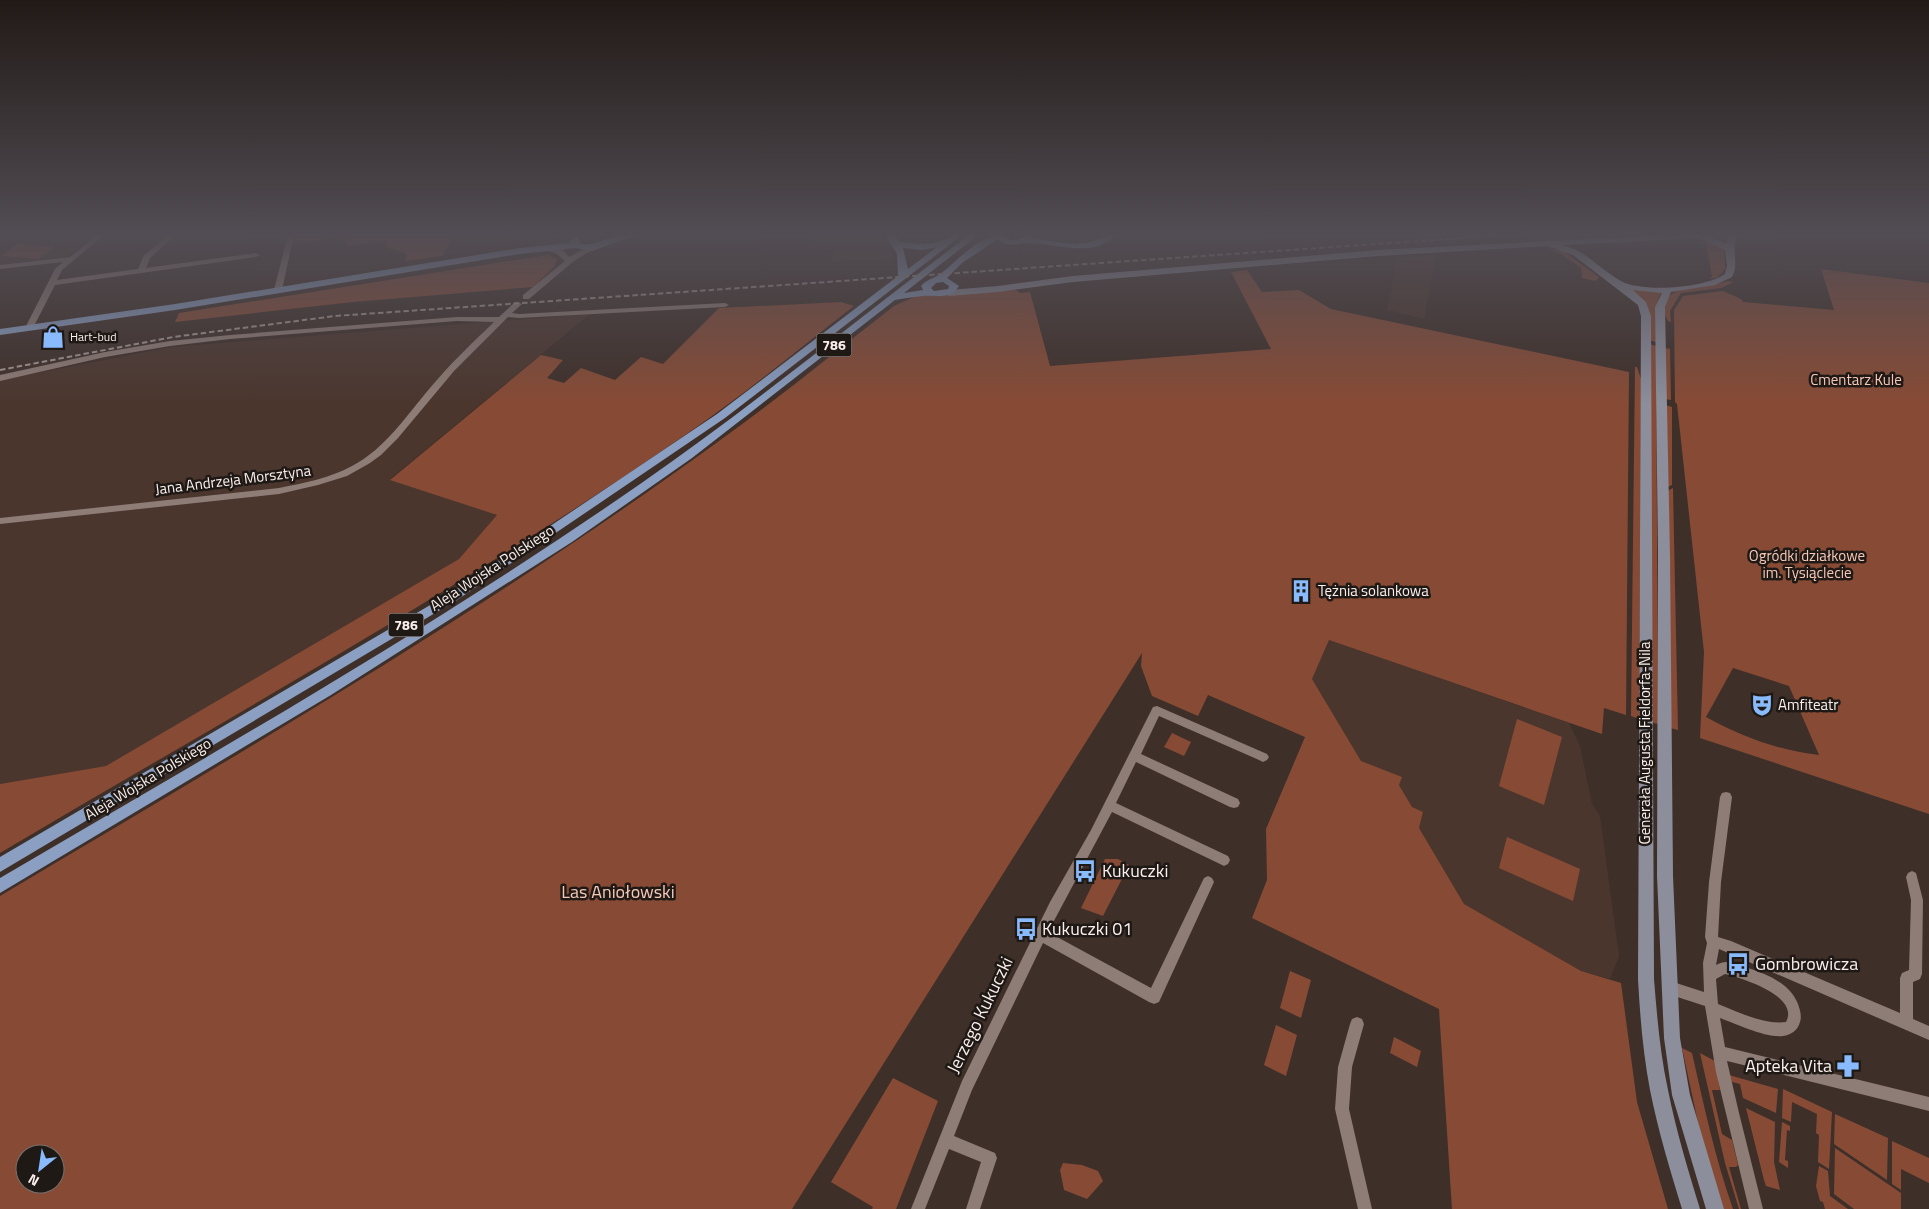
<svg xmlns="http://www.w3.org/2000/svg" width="1929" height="1209" font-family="'Titillium Web',sans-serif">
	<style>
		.built { fill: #4b362e }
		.green { fill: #874b35; fill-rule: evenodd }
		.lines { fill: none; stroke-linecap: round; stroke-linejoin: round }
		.street { fill: #8e7c76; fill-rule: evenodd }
		.secondary { fill: #8c8e9c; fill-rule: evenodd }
		.primary { fill: #8a9fc2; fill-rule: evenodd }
		.rail { stroke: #a59894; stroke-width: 2; stroke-dasharray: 5.5 3; stroke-linecap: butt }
		.labels { text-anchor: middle; stroke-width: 5; stroke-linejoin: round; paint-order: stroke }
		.far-poi-label { font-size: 12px; fill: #faefec; stroke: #1f1916; text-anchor: start }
		.shield { fill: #1f1916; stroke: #b8afac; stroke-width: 1 }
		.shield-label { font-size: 14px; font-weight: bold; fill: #faefec }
		.park-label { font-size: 15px; fill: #f7c8b7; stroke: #1f1916 }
		.street-label { font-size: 15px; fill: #faefec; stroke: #1f1916 }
		.poi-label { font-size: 15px; fill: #faefec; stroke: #1f1916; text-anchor: start }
		.near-poi-label { font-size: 18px; fill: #faefec; stroke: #1f1916; text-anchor: start }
		.near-park-label { font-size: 18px; fill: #f7c8b7; stroke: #1f1916 }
		.near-street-label { font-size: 18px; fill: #faefec; stroke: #1f1916 }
	</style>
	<rect width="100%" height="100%" fill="#3e2f29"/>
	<g class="built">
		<path d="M0,235H95L67,256L0,265Z"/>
		<path d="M455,235H564L550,239L442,256Z"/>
		<path d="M813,235H880L894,256L890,260L832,261L835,251L804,247Z"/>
		<path d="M1436,255L1424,319L1387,310L1397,258Z"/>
		<path d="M590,314L390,479L497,515L459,559L106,766L0,784V380L172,347Z"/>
		<path d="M1329,640L1569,723L1580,746L1592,804L1600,816L1619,956L1610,979L1581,971L1464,904L1419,828L1423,812L1412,807L1399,785L1401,777L1361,761L1312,679Z"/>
	</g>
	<g class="green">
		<path d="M294,235H455L442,256L405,261L407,254L386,247V241L347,246L345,240L336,238L291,244Z"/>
		<path d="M1699,241L1716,243L1724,249L1725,269L1717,278L1708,279L1712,277L1706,244L1700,243Z"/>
		<path d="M17,244L54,247L38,259L1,256Z"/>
		<path d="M1548,249L1563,251L1599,277L1596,281L1582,278L1581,268L1561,254Z"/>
		<path d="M547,255L557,259L554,267L533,287L353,302L175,322L179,313Z"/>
		<path d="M1821,269L1929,283V814L1700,738L1704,652L1677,404L1675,402L1674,310L1683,296L1723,291L1741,299L1743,302L1834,310ZM1733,668L1789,686L1819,755C1779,751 1741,736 1706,717Z"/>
		<path d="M1247,270L1262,292L1299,290L1331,309L1629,372L1626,715L1604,708L1602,734L1329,640L1312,679L1361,761L1402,777L1399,785L1412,807L1423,812L1419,828L1464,904L1581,971L1621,983L1637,1102L1668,1209H1452L1439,1009L1252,918L1267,880L1266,829L1305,737L1208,695L1198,716L1152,696L1141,666L1142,653L792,1209H0V896C243,751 490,608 719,441C779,398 836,351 894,306L916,296L927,294L939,296L954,293L1016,290L1020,293L1030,292L1050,366L1271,349L1231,272ZM25,1154H55V1184H25Z"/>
		<path d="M1727,281L1734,282L1721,288L1681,293L1670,311L1671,322L1668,321C1650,282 1706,289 1727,281Z"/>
		<path d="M1626,287L1663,291C1652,304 1656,326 1656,342L1649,340V313Z"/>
		<path d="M841,302L854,306C799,349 745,394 688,433C467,586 231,716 0,853V784L106,766L459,559L497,515L390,480L541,355L563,360L547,378L564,383L581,368L615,380L641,357L663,364L719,308Z"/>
		<path d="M1649,344L1656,346L1658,724L1650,722Z"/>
		<path d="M1665,348L1670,349L1671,400L1665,399Z"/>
		<path d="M1635,367H1637L1641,379L1639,719L1631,716Z"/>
		<path d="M1665,405L1672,407V485L1666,488Z"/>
		<path d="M1673,488L1678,730L1670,728L1667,491Z"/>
		<path d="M1517,719L1562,737L1544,805L1499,786Z"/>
		<path d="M1172,733L1191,742L1184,756L1164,747Z"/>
		<path d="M1507,837L1580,869L1573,901L1499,868Z"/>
		<path d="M1105,859H1118L1129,865L1103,916L1081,908Z"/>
		<path d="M1290,971L1311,980L1301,1018L1280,1008Z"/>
		<path d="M1276,1025L1297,1035L1286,1076L1264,1065Z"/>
		<path d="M1394,1037L1421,1051L1417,1067L1390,1053Z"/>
		<path d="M1682,1048L1692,1053C1704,1106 1715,1158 1733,1209H1723L1703,1146Z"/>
		<path d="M1700,1053L1715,1061L1720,1090H1712L1722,1134L1732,1140L1738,1165L1736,1167H1729L1741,1209H1739L1725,1163Z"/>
		<path d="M1729,1075L1778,1089L1776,1113L1743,1098L1740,1084L1732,1082Z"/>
		<path d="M893,1078L938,1101L896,1209H872L873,1207L831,1182Z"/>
		<path d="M1783,1089L1832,1112L1829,1169L1818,1162L1819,1135L1816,1133L1817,1114L1792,1102L1791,1122L1782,1118Z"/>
		<path d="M1746,1108L1775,1122L1774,1162L1780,1190L1766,1186L1764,1180Z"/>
		<path d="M1835,1114L1888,1138L1887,1180L1834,1144Z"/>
		<path d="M1782,1122L1790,1126V1131L1787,1130L1785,1160L1788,1161V1168L1779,1162Z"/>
		<path d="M1892,1141L1929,1158V1183L1901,1169V1190L1892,1184Z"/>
		<path d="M1835,1148L1901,1193V1209H1854L1834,1194Z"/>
		<path d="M1063,1163L1082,1165L1098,1171L1103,1181L1087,1199L1064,1190L1060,1170Z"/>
		<path d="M1819,1166L1828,1171L1830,1196L1848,1209H1825L1823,1202L1820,1201L1816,1186Z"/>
	</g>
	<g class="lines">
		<g class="street">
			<path d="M97,235H104L62,270L57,280L138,269L144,255L169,235H176L150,258L146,268L256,253L260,255L256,257L55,285L33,328L32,330H26L25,328L55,269L63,262L0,269V265L70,257Z"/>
			<path d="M288,235H294L282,290L278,292L274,290Z"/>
			<path d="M546,246L563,250L569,257L589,246L596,248L575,260L529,299H523V295L565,261L557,254L546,250Z"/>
			<path d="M515,302H518L522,304L512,313L519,314L725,303L729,305L725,307L519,318L508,317L454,371L398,438L381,455L370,463L347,476L318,485L279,494L0,524V518L279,488C304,483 330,478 352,466C386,448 406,416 430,388C450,364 472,343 494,322L457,321L230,339L170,346L105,357L0,381V375L105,352L170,341L230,335L457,317H499Z"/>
			<path d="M1157,706L1267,754L1269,757L1267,760L1263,762L1259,760L1159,716L1141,754L1238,799L1240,803L1238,807L1234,808L1230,807L1136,762L1116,803L1228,856L1230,860L1228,864L1224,866L1220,864L1112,812L1048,932L1151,988L1204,878L1208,876L1212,878L1214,882L1159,1002L1154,1004L1149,1002L1043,943L972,1090L954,1136L995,1153L997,1158L980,1209H966L981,1162L949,1149L925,1209H911L962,1081L1050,902L1091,830L1153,707Z"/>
			<path d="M1726,792L1730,793L1732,797L1721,882L1718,937L1731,941L1900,1013V978L1902,973L1909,970L1911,900L1906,877L1908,873L1912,871L1916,873L1923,900L1922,974L1920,979L1913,982V1019L1929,1026V1040L1719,949L1716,965C1726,959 1735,963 1745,967C1766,974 1789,982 1798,1004C1800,1010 1802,1016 1800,1022C1798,1030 1791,1035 1783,1036C1765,1038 1737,1024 1720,1018L1725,1047L1929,1097V1111L1727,1061L1739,1113L1763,1209H1749L1716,1072L1705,1006L1665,993L1663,988L1665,983L1670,981L1704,992L1703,963L1707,943L1705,937L1709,882L1720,797L1722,793ZM1725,974C1742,978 1800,996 1786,1022C1763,1025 1739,1012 1718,1004L1716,979Z"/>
			<path d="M1357,1017L1362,1019L1364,1024L1352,1067L1349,1109L1372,1209H1358L1335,1109L1338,1067L1350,1024L1352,1019Z"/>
		</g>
		<path class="secondary" d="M1665,235H1708L1726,244L1730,235H1738C1730,249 1740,263 1732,277L1715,285L1671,292L1665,307L1670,555L1673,876L1680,1038L1690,1095L1724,1209H1706L1672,1095L1664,1038L1657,876L1658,555L1655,307L1662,293L1633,290L1646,302L1651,316L1654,979C1657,1016 1660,1053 1668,1090C1676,1130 1688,1170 1700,1209H1682C1670,1170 1658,1130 1650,1090C1643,1053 1640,1016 1638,979L1641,316L1638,305L1573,255L1547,246L1378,256L1073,282L998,292L949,296L944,293L949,290L998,286L1073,276L1378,250ZM1699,238L1725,250L1727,266L1725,274C1706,288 1642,293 1621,281C1606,273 1594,260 1580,252C1575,249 1568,247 1562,245Z"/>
		<g class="primary">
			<path d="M621,235H636L592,251L575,248L520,254L175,310L0,335V329L175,304L520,248L570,243L572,237H578L581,244C595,246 607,237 621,235Z"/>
			<path d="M885,235H893L900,242C918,244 938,246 953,235H962L725,418L457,600L0,872V857L449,594L717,414L898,276L897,254ZM937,247L908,269L903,248L922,250Z"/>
			<path d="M969,235H978L904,293L923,290L921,286C928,278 937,278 944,271C961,257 980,235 1003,235C1009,242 1020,242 1026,235H1034L1032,238C1049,240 1066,245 1083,243C1095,242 1105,234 1116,235C1091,260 1056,242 1027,243C1017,243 1006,248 998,239L962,263L947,278L959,286C950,300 937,295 923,296C914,297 904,298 895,300L692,458L572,542L331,695L0,893V878C217,751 436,626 643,482C755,404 860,317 969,235ZM943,282L949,286L948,289L934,291L931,288L936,283Z"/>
		</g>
		<path class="rail" d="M0,370L173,337L335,316L1506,235"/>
	</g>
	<linearGradient id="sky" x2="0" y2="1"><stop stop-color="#221a17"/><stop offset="0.58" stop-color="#524d54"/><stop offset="1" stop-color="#524d54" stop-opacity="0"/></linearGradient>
	<rect width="1929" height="404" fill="url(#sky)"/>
	<defs>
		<symbol id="shop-bare" viewBox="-9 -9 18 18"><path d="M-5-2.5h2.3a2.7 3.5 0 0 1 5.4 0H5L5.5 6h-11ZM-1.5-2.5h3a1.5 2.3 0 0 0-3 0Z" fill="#88bafc" stroke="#1f1916" stroke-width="2.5" paint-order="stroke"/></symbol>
		<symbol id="building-bare" viewBox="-9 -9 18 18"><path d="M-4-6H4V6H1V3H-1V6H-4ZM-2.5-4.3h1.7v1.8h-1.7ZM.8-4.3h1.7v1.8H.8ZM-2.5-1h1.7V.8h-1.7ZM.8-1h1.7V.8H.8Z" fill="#88bafc" stroke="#1f1916" stroke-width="2.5" paint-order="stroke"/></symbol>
		<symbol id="theatre-bare" viewBox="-9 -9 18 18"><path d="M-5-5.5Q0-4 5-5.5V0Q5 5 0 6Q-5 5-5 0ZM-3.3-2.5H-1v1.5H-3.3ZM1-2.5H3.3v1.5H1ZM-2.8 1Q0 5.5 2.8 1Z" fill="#88bafc" stroke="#1f1916" stroke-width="2.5" paint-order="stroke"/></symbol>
		<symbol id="bus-bare" viewBox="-9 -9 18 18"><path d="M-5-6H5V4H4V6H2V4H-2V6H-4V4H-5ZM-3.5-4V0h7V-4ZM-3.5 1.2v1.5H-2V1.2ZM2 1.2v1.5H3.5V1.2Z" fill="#88bafc" stroke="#1f1916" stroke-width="2.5" paint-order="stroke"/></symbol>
		<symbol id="pharmacy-bare" viewBox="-9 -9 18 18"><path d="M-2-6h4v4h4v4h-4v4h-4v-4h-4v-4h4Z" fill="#88bafc" stroke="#1f1916" stroke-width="2.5" paint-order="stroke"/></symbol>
	</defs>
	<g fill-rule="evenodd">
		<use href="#shop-bare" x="37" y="321" width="32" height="32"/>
		<use href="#building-bare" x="1285" y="575" width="32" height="32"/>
		<use href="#theatre-bare" x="1746" y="689" width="32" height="32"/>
		<use href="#bus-bare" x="1069" y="855" width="32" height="32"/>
		<use href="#bus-bare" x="1010" y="913" width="32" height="32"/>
		<use href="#bus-bare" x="1722" y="948" width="32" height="32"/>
		<use href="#pharmacy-bare" x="1832" y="1050" width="32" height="32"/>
	</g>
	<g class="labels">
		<g class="far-poi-label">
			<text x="70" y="341">Hart-bud</text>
		</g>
		<g class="shield">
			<rect x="816.5" y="333.5" width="35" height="23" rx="4"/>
			<rect x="388.5" y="613.5" width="35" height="23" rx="4"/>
		</g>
		<g class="shield-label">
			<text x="834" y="350">786</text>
			<text x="406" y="630">786</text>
		</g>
		<g class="park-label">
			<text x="1856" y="385">Cmentarz Kule</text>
			<text x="1807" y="561">Ogródki działkowe<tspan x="1807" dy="17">im. Tysiąclecie</tspan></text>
		</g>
		<g class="street-label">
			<text transform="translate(233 480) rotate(-7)" y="5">Jana Andrzeja Morsztyna</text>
			<text transform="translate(492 568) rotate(-33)" y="5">Aleja Wojska Polskiego</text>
			<text transform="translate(1645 743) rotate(-90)" y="5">Generała Augusta Fieldorfa-Nila</text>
			<text transform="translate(148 779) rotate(-31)" y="5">Aleja Wojska Polskiego</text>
		</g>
		<g class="poi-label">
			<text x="1318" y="596">Tężnia solankowa</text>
			<text x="1778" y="710">Amfiteatr</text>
		</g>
		<g class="near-poi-label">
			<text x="1102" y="877">Kukuczki</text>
			<text x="1042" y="935">Kukuczki 01</text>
			<text x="1755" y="970">Gombrowicza</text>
			<text x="1832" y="1072" text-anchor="end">Apteka Vita</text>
		</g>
		<g class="near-park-label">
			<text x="618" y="898">Las Aniołowski</text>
		</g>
		<g class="near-street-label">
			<text transform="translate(980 1015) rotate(-64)" y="6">Jerzego Kukuczki</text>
		</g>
	</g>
	<g transform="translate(40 1169) rotate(210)"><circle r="24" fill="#1f1916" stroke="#776f6c"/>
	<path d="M0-4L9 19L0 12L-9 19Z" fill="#88bafc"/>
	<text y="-8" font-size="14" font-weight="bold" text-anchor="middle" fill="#faefec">N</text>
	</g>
</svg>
